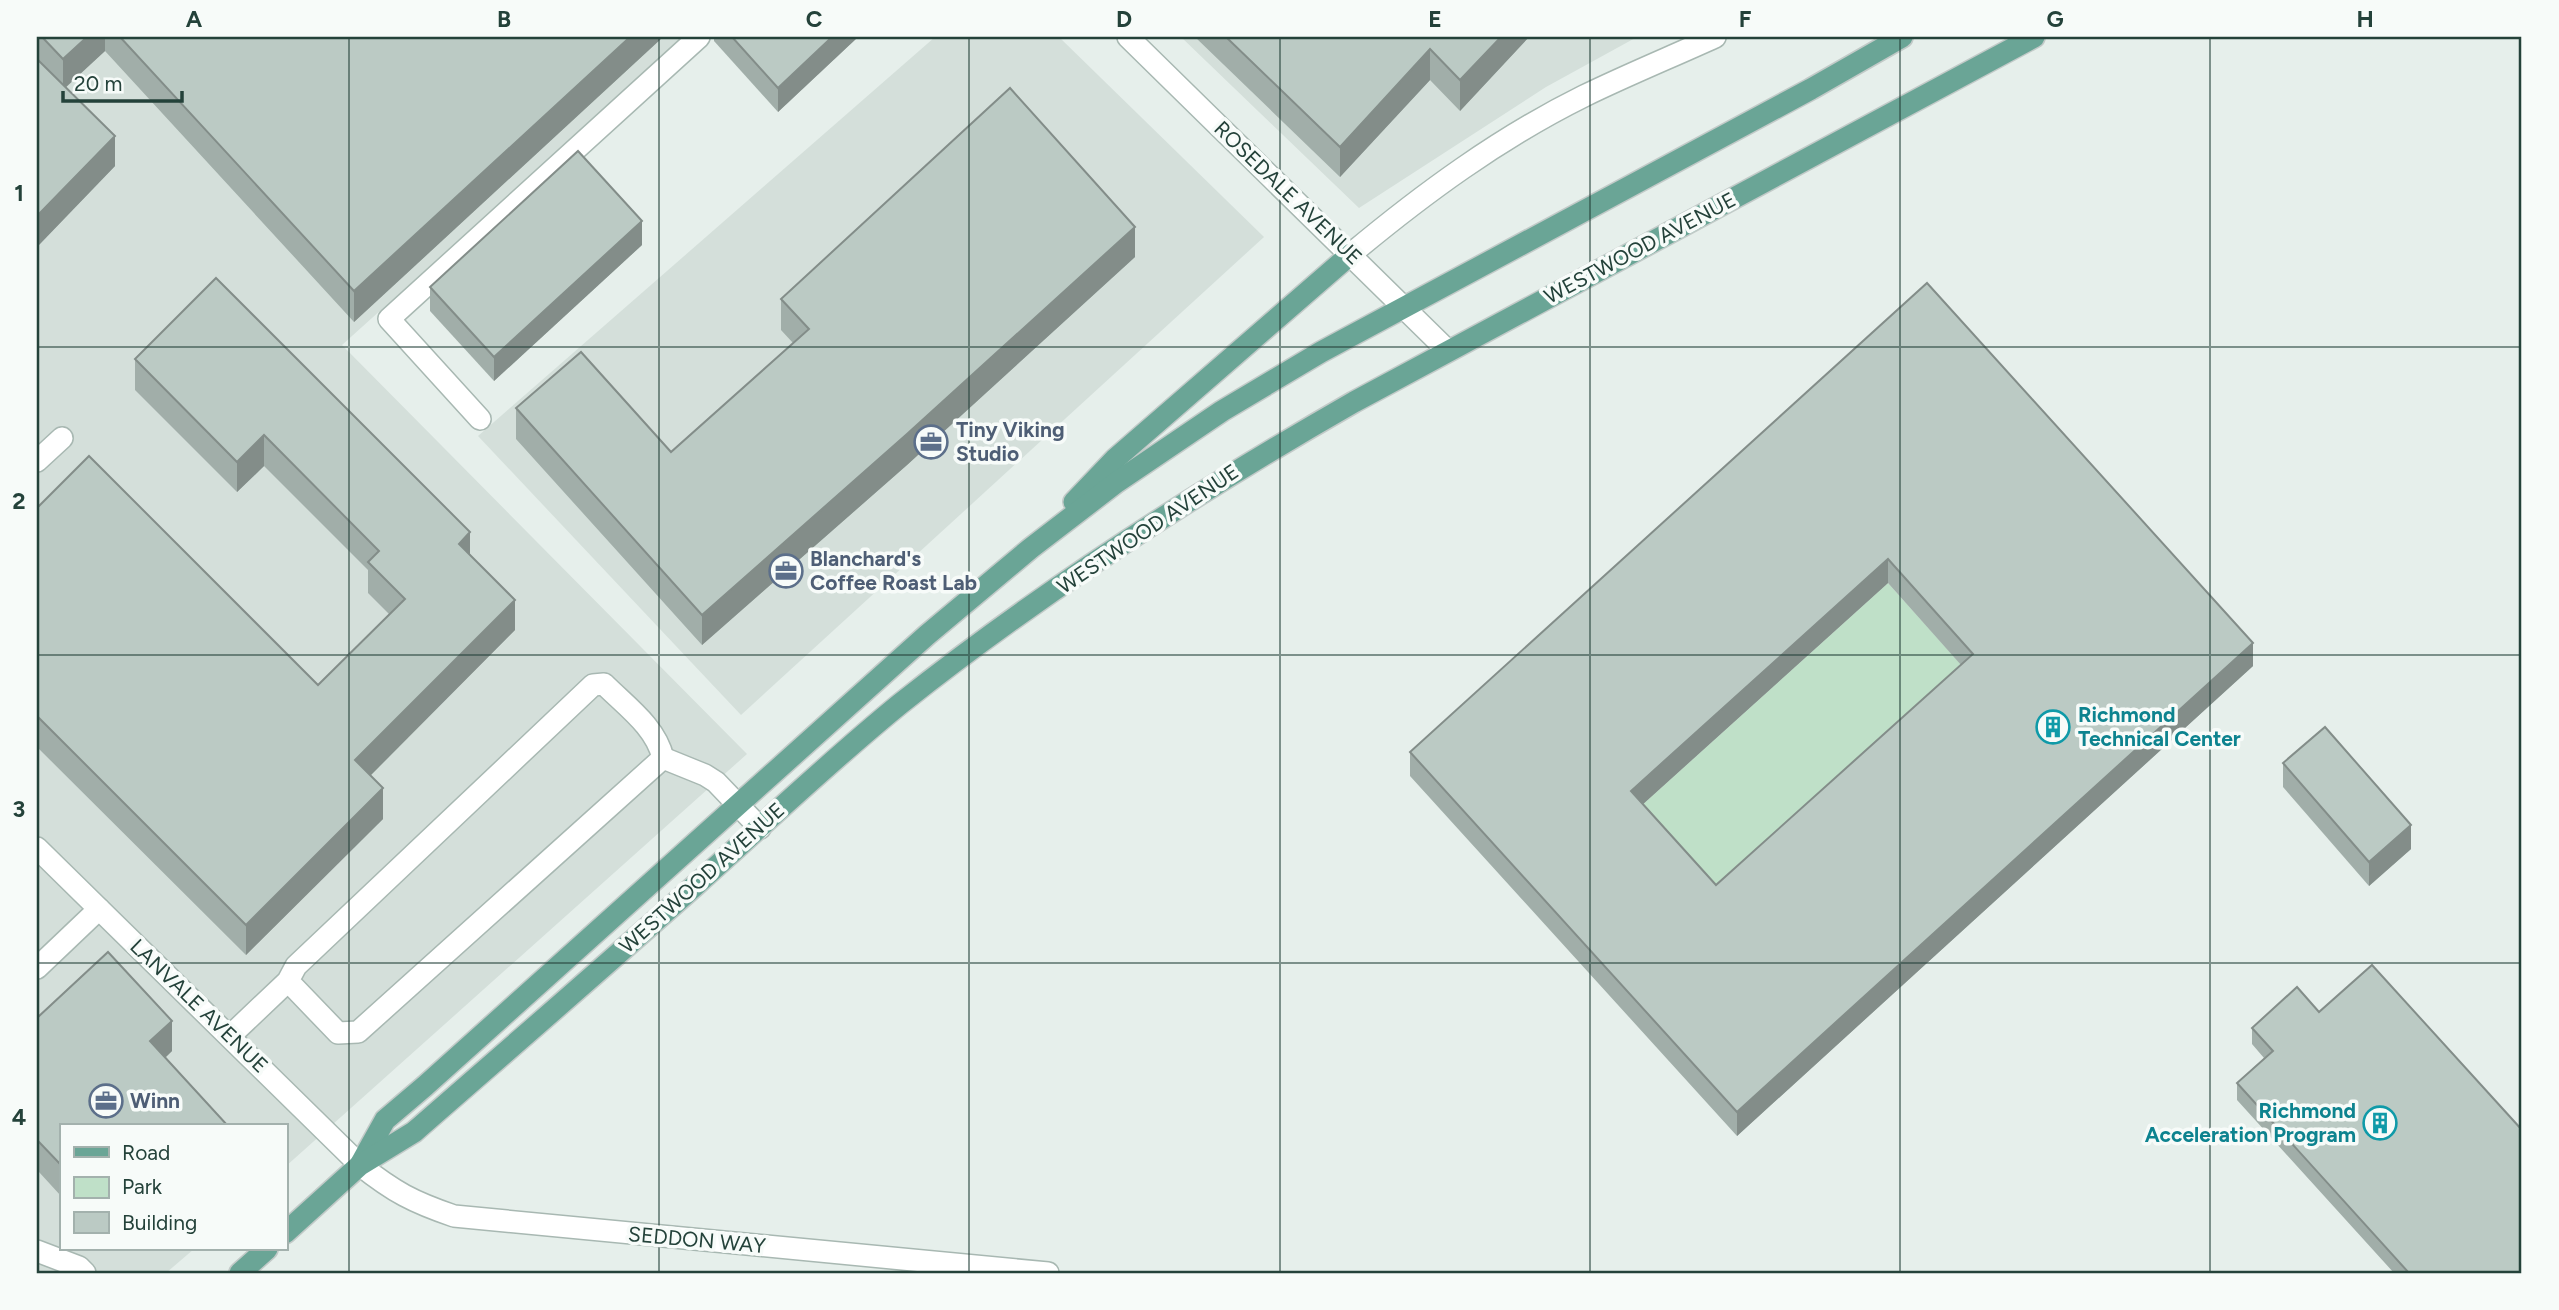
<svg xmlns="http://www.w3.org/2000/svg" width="2559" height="1310" font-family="Figtree,sans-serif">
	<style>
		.built { fill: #d4dfda }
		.green { fill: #bfe0c8 }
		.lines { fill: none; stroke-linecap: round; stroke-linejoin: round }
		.minor-casing { stroke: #a8b8b2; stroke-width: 24 }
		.major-casing { stroke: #c2cac8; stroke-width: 24 }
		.minor { stroke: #fff; stroke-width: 21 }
		.major { stroke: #6aa596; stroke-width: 21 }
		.wall { fill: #a1aea9; fill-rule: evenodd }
		.shaded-wall { fill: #838d89 }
		.building { fill: #bbcac4; stroke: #838d89; stroke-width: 2; fill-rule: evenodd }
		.grid { fill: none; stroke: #24423a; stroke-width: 2; stroke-opacity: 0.55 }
		.labels { text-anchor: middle; stroke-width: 7; stroke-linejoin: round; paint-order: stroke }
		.street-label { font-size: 21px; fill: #24423a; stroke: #f7fbf9 }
		.service-label { font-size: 21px; font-weight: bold; fill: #4e5e75; stroke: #f7fbf9; text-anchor: start }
		.culture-label { font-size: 21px; font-weight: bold; fill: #0d838f; stroke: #f7fbf9; text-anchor: start }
		.neatline { fill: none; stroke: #24423a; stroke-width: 2.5 }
		.grid-label { font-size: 23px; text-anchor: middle; font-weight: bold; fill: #24423a }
	</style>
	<rect width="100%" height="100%" fill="#e6efeb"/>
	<g class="built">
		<path d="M37,37H684L342,345L747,754L285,1167V1126H61V1249H194L166,1273H37Z"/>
		<path d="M935,37H1059L1264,237L741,715L478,436Z"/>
		<path d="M1181,37H1637L1546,87L1359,208Z"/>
	</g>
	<path class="green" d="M1888,583L1973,678L1716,909L1631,815Z"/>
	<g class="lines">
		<defs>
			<g id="minor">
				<path d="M1128,37L1447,350"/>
				<path d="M1351,254C1423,194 1499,138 1584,96C1627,75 1671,57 1715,37"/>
				<path d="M480,419L389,319L699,37"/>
				<path d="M37,461L62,438"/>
				<path d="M663,758L705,775L716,782L760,828"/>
				<path d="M37,848L360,1165C394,1192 413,1202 454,1216L1048,1273"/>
				<path d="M37,968L99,909"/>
				<path d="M230,1036L288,981L296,966L593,685L604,684C626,706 656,727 663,758L358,1032L338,1033L288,981"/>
				<path d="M37,1251L79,1267L85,1273"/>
			</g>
			<g id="major">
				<path d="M1074,502L1115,459L1351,254"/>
				<path d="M361,1163L385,1120L425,1086L927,635L1031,548L1117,482L1222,411L1321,352L1811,89L1902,37"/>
				<path d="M285,1233L360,1165L414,1132C509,1049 604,967 698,883C765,823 830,761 900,704C1042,591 1197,492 1354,402L2034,37"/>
				<path d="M240,1273L267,1249"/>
			</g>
		</defs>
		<use href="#minor" class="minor-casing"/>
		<use href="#major" class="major-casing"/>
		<use href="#minor" class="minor"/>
		<use href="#major" class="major"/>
	</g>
	<g class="wall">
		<path d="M37,37H663L354,322L105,51L65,87L115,166L37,247Z"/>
		<path d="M714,37H858L778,112L714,41Z"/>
		<path d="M1195,37H1529L1460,111L1430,80L1340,177Z"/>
		<path d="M642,245L494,381L430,311V287Z"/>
		<path d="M1135,257L907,465L702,645L516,439V408L671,452L793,343L781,330V299Z"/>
		<path d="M1927,283L2253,666L1737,1136L1410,776V752ZM1888,583L1961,665L1716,885L1643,804Z"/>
		<path d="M135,359L470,554L515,630L370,776L383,819L246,955L37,747V508L318,685L389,614L368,593V570L264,466L237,492L135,390Z"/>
		<path d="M2283,763L2411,849L2369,886L2283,787Z"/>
		<path d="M2319,1012L2522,1273H2394L2237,1100V1083L2264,1058L2252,1044V1028Z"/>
		<path d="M37,1018L172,1051L165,1058L61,1126V1196L39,1172L37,1175Z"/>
	</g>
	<g class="shaded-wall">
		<path d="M87,37H105V51L63,90V59Z"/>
		<path d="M630,37H663L354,322V291Z"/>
		<path d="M832,37H858L778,112V88Z"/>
		<path d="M1501,37H1529L1460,111V80Z"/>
		<path d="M1430,49V80L1340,177V147Z"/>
		<path d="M115,136V166L37,247V216Z"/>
		<path d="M642,221V245L494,381V357Z"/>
		<path d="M1135,227V257L907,465L702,645V615Z"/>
		<path d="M264,435V466L237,492V462Z"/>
		<path d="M470,532V563L459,544Z"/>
		<path d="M1888,559V583L1631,815V791Z"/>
		<path d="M515,600V630L355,791V760Z"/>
		<path d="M2253,643V666L1737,1136V1112Z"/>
		<path d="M383,788V819L246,955V925Z"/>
		<path d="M2411,825V849L2369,886V862Z"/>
		<path d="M172,1021V1051L150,1072V1041Z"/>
		<path d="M39,1142V1172L37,1175V1144Z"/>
	</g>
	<g class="building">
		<path d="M42,37H87L63,59Z"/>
		<path d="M120,37H630L354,291Z"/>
		<path d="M732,37H832L778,88Z"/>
		<path d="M1226,37H1501L1460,80L1430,49L1340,147Z"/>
		<path d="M37,59L115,136L37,216Z"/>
		<path d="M1010,88L1135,227L907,434L702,615L516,408L581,352L671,452L809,329L781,299Z"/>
		<path d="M578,151L642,221L494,357L430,287Z"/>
		<path d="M216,278L470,532L459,544L515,600L355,760L383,788L246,925L37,716V508L89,456L318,685L405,599L368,562L379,551L264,435L237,462L135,359Z"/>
		<path d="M1927,283L2253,643L1737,1112L1410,752ZM1888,559L1973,654L1716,885L1631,791Z"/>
		<path d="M2325,727L2411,825L2369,862L2283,763Z"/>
		<path d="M108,952L172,1021L150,1041L228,1126H61V1165L39,1142L37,1144V1018Z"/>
		<path d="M2372,965L2522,1130V1273H2409L2237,1083L2273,1051L2252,1028L2297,987L2319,1012Z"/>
	</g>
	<path class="grid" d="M349,37V1273M659,37V1273M969,37V1273M1280,37V1273M1590,37V1273M1900,37V1273M2210,37V1273M37,347H2522M37,655H2522M37,963H2522"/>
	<defs>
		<symbol id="office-ring" viewBox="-11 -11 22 22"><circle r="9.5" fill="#f7fbf9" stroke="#5c6f8a" stroke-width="1.5"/><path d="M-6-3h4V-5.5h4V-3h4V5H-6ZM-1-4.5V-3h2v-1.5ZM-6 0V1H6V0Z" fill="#5c6f8a"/></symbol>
		<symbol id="building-ring" viewBox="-11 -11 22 22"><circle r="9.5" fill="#f7fbf9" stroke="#0f9aa8" stroke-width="1.5"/><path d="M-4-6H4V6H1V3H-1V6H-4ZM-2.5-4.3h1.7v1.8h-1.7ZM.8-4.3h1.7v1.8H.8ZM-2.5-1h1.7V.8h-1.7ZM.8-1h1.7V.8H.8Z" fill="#0f9aa8"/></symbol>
	</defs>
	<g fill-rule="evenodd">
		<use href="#office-ring" x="912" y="423" width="38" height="38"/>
		<use href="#office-ring" x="767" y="552" width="38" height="38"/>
		<use href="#building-ring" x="2034" y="708" width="38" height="38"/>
		<use href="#office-ring" x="87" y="1082" width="38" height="38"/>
		<use href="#building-ring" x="2361" y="1104" width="38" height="38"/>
	</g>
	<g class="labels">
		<g class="street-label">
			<text transform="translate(1288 193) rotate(44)" y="7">ROSEDALE AVENUE</text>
			<text transform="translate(1640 248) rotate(-28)" y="7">WESTWOOD AVENUE</text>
			<text transform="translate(1148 529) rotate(-34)" y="7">WESTWOOD AVENUE</text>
			<text transform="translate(702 878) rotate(-42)" y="7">WESTWOOD AVENUE</text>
			<text transform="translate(199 1006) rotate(44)" y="7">LANVALE AVENUE</text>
			<text transform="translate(697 1240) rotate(5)" y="7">SEDDON WAY</text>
		</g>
		<g class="service-label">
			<text x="956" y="437">Tiny Viking<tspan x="956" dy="24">Studio</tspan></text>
			<text x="810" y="566">Blanchard's<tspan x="810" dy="24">Coffee Roast Lab</tspan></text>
			<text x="130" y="1108">Winn</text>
		</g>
		<g class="culture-label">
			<text x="2078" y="722">Richmond<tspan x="2078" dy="24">Technical Center</tspan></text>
			<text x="2356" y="1118" text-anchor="end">Richmond<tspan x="2356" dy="24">Acceleration Program</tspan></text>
		</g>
	</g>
	<rect width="2559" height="1310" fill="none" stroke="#f7fbf9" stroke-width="77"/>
	<rect x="60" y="1124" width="228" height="126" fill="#f7fbf9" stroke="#a3b1ad" stroke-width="2"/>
	<rect x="74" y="1147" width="35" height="10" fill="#6aa596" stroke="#a3b1ad" stroke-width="2"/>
	<text x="122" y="1160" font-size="21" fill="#24423a">Road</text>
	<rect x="74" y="1177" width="35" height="21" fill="#bfe0c8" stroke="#a3b1ad" stroke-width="2"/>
	<text x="122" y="1194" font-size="21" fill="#24423a">Park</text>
	<rect x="74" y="1212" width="35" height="21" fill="#bbcac4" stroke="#a3b1ad" stroke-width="2"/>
	<text x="122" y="1230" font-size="21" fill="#24423a">Building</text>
	<path d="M63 91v10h119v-10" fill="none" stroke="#24423a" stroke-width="3.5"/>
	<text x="74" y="91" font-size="21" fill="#24423a" stroke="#f7fbf9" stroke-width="5" paint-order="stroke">20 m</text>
	<rect x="38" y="38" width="2482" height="1234" class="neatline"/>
	<g class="grid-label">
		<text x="194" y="27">A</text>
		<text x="504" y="27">B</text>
		<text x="814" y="27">C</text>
		<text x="1124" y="27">D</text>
		<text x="1435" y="27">E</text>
		<text x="1745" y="27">F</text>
		<text x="2055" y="27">G</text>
		<text x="2365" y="27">H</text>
		<text x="19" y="201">1</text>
		<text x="19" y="509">2</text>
		<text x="19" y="817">3</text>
		<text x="19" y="1125">4</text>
	</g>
</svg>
